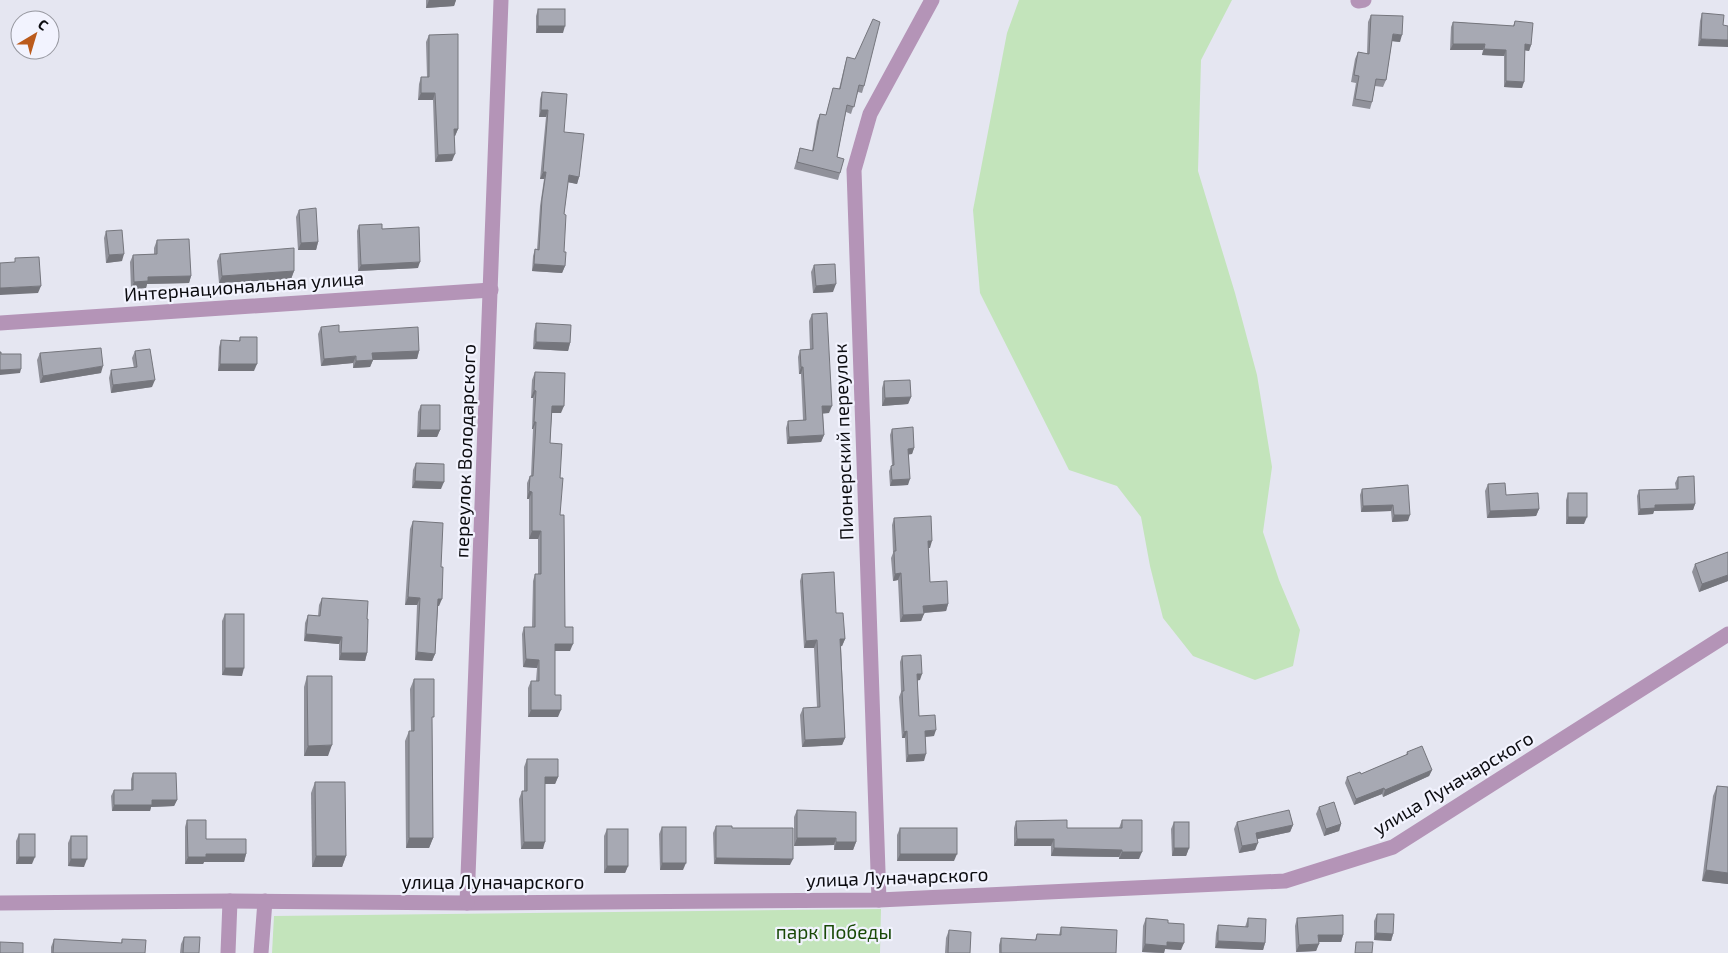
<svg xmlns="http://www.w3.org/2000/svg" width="1728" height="953" font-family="'Exo 2',sans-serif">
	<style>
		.green { fill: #c3e4bb }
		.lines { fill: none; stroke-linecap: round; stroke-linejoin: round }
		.minor { stroke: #b494b7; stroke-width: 15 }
		.wall { fill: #90919a }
		.shaded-wall { fill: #75767d }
		.building { fill: #a7a9b3; stroke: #75767d }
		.labels { text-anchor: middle; stroke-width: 4.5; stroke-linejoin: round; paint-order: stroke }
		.street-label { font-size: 19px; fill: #0c0c10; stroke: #f2f3fe }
		.park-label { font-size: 19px; fill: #194907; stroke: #f2f3fe }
	</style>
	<rect width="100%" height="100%" fill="#e5e6f1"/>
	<g class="green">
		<path d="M1019,0H1232L1201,60L1198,171L1235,293L1257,375L1272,467L1263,532L1279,580L1300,630L1293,666L1255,680L1193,656L1163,618L1150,566L1141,517L1117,486L1069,470L980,293L973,210L1007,33Z"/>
		<path d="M881,909L880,953H272L274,916Z"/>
	</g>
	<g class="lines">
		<g class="minor">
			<path d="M1358,1L1364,0"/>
			<path d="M0,323L491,290"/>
			<path d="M879,900L854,170L870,114L932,0"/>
			<path d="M0,903L230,901L467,903L879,900L1285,881L1393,847L1728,634"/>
			<path d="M467,903L501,0"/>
			<path d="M228,953L230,901"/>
			<path d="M261,953L265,901"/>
		</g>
	</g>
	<g class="wall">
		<path d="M426,0H456L454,6L426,8Z"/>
		<path d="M538,9L563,33H536V16Z"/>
		<path d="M1702,13L1723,25L1698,46L1700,21Z"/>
		<path d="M1371,15L1400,42L1392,41L1386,80L1383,87L1375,86L1372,102L1370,109L1352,106L1356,83L1351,82L1355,59L1358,52L1367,54L1368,22Z"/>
		<path d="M1515,21L1531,45L1529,51L1525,50L1522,88L1504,87V56L1482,55L1483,50H1450L1451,27L1453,22L1513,26Z"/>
		<path d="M429,35L458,129L455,136H454L452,161L435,162L433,100H418L419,84L421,77H427L426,42Z"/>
		<path d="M847,57L864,86L862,93L858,92L851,114L846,112L837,157L840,173L838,180L794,169L800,148L812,151L817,121L820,114L826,115L833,88L839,89L845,64Z"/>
		<path d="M542,92L564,132L579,177L577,184L568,182L564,214V252L565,266L562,273L532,271L533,256L535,249L537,250L540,206L544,179H540L546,117H539L540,99Z"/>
		<path d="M299,210L318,242L316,250H298L296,217Z"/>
		<path d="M359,225L382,229L418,268L358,271L357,231Z"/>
		<path d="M106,231L122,261L106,263L104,238Z"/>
		<path d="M157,240L191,276L189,283L147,284L146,288L131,289L130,262L133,255L154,254V248Z"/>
		<path d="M220,254L294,271L291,279L219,283L217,261Z"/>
		<path d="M814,265L833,292L813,293L811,272Z"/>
		<path d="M812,314L829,413H823L824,435L821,442L787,444L786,428L788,421L803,420L801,374H799L798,357L800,350L810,349L809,321Z"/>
		<path d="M536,323L570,343L568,351L533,349L534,331Z"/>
		<path d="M321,327L339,332L419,351L417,359L373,360L370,367L353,368V363L321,366L318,334Z"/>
		<path d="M240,337L254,371H218L219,347L221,340L239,341Z"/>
		<path d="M135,351L152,387L111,393L109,378L111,370L134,368L132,358Z"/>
		<path d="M40,353L101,373L40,383L37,360Z"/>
		<path d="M535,372L561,413H552L550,443L560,478V515L565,627L570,651H555V695L558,717H528V688L531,681H536L537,668L523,667L522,634L524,627H532L533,581L535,574H538V539H529V499H527V483L530,476H531L533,429H532L533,398H531L532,380Z"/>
		<path d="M884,381L911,397L908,404L882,406V388Z"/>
		<path d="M421,405L440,430L437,437H417L418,412Z"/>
		<path d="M892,429L914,448L912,454H909L908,485L890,486L889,471L892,465L890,435Z"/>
		<path d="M416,463L441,489L412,488L413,470Z"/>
		<path d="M1678,477L1695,504L1693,510L1654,511L1653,514L1638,515L1637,496L1639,490L1676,489L1675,483Z"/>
		<path d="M1488,484L1506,495L1539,509L1536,516L1487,518L1485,491Z"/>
		<path d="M1408,485V521L1392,522L1391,511L1361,512L1360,495L1362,489Z"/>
		<path d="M1568,493L1584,524H1566V500Z"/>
		<path d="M894,518L930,548H928L930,582L948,604L946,611L924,613L921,621L900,622L898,580L893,581L891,558L893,553L892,525Z"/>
		<path d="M413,521L441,567L439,606H438L435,654L432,661L415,660L417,605H405L410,529Z"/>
		<path d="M1728,552V581L1699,592L1692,572L1695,564Z"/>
		<path d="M802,574L836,613L845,639L842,646H841L845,738L842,745L802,747L800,715L803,708L817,707L814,648H804L800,581Z"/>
		<path d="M322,598L367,619V653L365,661L339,660V644L304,641L305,623L308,615L318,616L319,605Z"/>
		<path d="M225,614L242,676L222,675V621Z"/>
		<path d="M902,656L920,680H917L919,716L934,736L925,737L924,761L906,762L905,738H902L899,697L901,692L900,662Z"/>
		<path d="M307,676L328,756H304V687Z"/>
		<path d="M414,679L432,721L433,838L429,848H406L405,741L409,731H411L410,689Z"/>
		<path d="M1407,752L1432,770L1429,776L1383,797L1382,794L1354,805L1345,783L1347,777L1361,774L1406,755Z"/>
		<path d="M527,759L558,777L555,784H545L543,849H521L519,799L522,791H524V767Z"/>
		<path d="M133,773L177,800L174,806L151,807L150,811H112L111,796L114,790H131V779Z"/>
		<path d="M315,782L346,856L342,867H312L311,793Z"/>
		<path d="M1717,786L1728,787V884L1702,881L1713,796Z"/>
		<path d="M1319,807L1341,824L1339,831L1324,836L1316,814Z"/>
		<path d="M797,810L856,842L853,850H834V845L794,846V817Z"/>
		<path d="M187,820L206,839L246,854L244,862H204L203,864H185V827Z"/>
		<path d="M1122,820L1139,859H1119V857L1051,856V846H1014V828L1016,821L1067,828H1119Z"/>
		<path d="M1174,822L1189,848L1186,856H1172L1171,829Z"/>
		<path d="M1237,822L1293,825L1290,832L1257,839L1255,850L1239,853L1234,829Z"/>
		<path d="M716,826L732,828L790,865L714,864L713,833Z"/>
		<path d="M662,827L683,870H660L659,834Z"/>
		<path d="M900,828L954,861H897V835Z"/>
		<path d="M607,829L628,866L625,873H604V836Z"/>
		<path d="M19,834L32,864H16V841Z"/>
		<path d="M71,836L84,867L68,866V843Z"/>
		<path d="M1377,914L1393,934L1391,941L1374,940V921Z"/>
		<path d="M1146,918L1168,923L1181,950L1165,949L1164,953L1142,952L1143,926Z"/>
		<path d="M1248,918L1265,943L1263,950L1215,948L1216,933L1218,925L1245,927Z"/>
		<path d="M1297,918L1343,935L1341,942H1319L1316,951L1296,952L1295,926Z"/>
		<path d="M1061,927L1116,953H999V945L1001,938L1035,940L1037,934L1059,935Z"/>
		<path d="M949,930L970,953H945L946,938Z"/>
		<path d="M184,937L199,953H180L181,944Z"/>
		<path d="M54,939L121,943L122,939L145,953H51V947Z"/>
	</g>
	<g class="shaded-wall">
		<path d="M429,0H456L454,6L426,8Z"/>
		<path d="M538,26H565L563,33H536Z"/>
		<path d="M1393,34L1402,35L1400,42L1391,41Z"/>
		<path d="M1701,39L1728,40V47L1698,46Z"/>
		<path d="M1453,44H1485L1483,50H1450Z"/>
		<path d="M1525,44L1531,45L1529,51L1523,50Z"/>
		<path d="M1484,49L1506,50L1504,56L1482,55Z"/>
		<path d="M1506,81L1524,82L1522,88L1504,87Z"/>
		<path d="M421,93H435L433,100H418Z"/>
		<path d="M541,110H548L546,117H539Z"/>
		<path d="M454,129H458L455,136H451Z"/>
		<path d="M455,154L452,161L435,162L438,155Z"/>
		<path d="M543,172H546L544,179H540Z"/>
		<path d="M569,175L579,177L577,184L567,182Z"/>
		<path d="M318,242L316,250H298L301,243Z"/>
		<path d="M124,254L122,261L106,263L109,255Z"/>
		<path d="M420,262L418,268L358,271L361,265Z"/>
		<path d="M534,264L565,266L562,273L532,271Z"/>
		<path d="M294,271L291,279L219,283L222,276Z"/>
		<path d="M191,276L189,283L147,284L146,288L131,289L134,282L148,277Z"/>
		<path d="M836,284L833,292L813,293L816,286Z"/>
		<path d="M41,286L38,293L0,295V288Z"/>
		<path d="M536,342L570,343L568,351L533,349Z"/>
		<path d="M419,351L417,359L370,360L372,353Z"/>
		<path d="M356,356L353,363L321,366L324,359Z"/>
		<path d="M373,360L370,367L353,368L356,361Z"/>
		<path d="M220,364H257L254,371H218Z"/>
		<path d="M103,366L101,373L40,383L43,376Z"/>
		<path d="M801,367H803L801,374H799Z"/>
		<path d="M21,369L20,373L0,375V370Z"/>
		<path d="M155,380L152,387L111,393L113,385Z"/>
		<path d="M534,390L536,391L533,398H531Z"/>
		<path d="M911,397L908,404L882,406L885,398Z"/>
		<path d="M552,406H564L561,413H549Z"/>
		<path d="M822,406H832L829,413L820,414Z"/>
		<path d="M534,422H536L533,429H532Z"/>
		<path d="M420,430H440L437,437H417Z"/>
		<path d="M824,435L821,442L787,444L789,437Z"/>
		<path d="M914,448L912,454L906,455L908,449Z"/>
		<path d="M910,479L908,485L890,486L892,480Z"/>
		<path d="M415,481L444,482L441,489L412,488Z"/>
		<path d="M529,491L532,492L529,499H527Z"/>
		<path d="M1695,504L1693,510L1654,511L1653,514L1638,515L1640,509L1655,505Z"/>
		<path d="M1393,505L1391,511L1361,512L1363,506Z"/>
		<path d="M1539,509L1536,516L1487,518L1490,511Z"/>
		<path d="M1394,515H1410L1408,521L1392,522Z"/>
		<path d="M1568,517H1587L1584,524H1566Z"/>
		<path d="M532,531H541L538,539H529Z"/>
		<path d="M928,541H932L930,548H925Z"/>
		<path d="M901,573L898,580L893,581L895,574Z"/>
		<path d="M1728,575V581L1699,592L1702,584Z"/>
		<path d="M408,597L420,598L417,605H405Z"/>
		<path d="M438,599H442L439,606H436Z"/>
		<path d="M948,604L946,611L921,613L923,606Z"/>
		<path d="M924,614L921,621L900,622L903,615Z"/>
		<path d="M306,634L342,637L339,644L304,641Z"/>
		<path d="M840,639H845L842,646L838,647Z"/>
		<path d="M817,640L814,648H804L806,641Z"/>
		<path d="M555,644H573L570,651H552Z"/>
		<path d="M417,652L435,654L432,661L415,660Z"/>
		<path d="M341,653H367L365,661L339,660Z"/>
		<path d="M526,659L539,660L537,668L523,667Z"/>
		<path d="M225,668H244L242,676L222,675Z"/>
		<path d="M917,674H922L920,680L915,681Z"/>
		<path d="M531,710H561L558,717H528Z"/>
		<path d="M936,730L934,736L922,737L925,731Z"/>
		<path d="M907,731L905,738H902L904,732Z"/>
		<path d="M845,738L842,745L802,747L805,740Z"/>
		<path d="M332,745L328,756H304L308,746Z"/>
		<path d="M926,754L924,761L906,762L908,755Z"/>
		<path d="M1432,770L1429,776L1383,797L1385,790Z"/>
		<path d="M545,777H558L555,784H542Z"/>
		<path d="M1384,788L1382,794L1354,805L1356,799Z"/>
		<path d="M152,800H177L174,806L151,807L150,811H112L114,805Z"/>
		<path d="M1341,824L1339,831L1324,836L1326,829Z"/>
		<path d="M1293,825L1290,832L1253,840L1256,833Z"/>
		<path d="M409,838H433L429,848H406Z"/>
		<path d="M797,838H836L834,845L794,846Z"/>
		<path d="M1017,839H1054L1051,846H1014Z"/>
		<path d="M524,842H545L543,849H521Z"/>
		<path d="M836,842H856L853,850H834Z"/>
		<path d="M1258,843L1255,850L1239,853L1242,846Z"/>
		<path d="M1054,848L1122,850L1119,857L1051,856Z"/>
		<path d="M1174,848H1189L1186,856H1172Z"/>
		<path d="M1122,852H1142L1139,859H1119Z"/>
		<path d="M206,854H246L244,862H204L203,864H185L188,857Z"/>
		<path d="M900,854H957L954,861H897Z"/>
		<path d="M316,856H346L342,867H312Z"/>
		<path d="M19,857H35L32,864H16Z"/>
		<path d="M716,858L793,859L790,865L714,864Z"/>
		<path d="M71,859H87L84,867L68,866Z"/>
		<path d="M662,863H686L683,870H660Z"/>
		<path d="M607,866H628L625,873H604Z"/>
		<path d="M1706,870L1728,873V884L1702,881Z"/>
		<path d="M1376,933L1393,934L1391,941L1374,940Z"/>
		<path d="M1318,935H1343L1341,942H1316Z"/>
		<path d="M1218,941L1265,943L1263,950L1215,948Z"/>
		<path d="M1167,942L1184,943L1181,950L1165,949L1164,953L1142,952L1145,944Z"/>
		<path d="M1319,944L1316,951L1296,952L1299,945Z"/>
	</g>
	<g class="building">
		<rect x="538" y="9" width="27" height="17"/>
		<path d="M1702,13L1724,15L1723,25L1728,26V40L1701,39Z"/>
		<path d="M1371,15L1403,16L1402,35L1393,34L1386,80L1376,79L1372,102L1355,99L1359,76L1354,75L1358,52L1369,54Z"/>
		<path d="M873,19L880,22L864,86L859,85L854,107L847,105L837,157L844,159L840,173L797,162L800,148L813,151L820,114L826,115L833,88L840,89L847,57L855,59Z"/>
		<path d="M1515,21L1533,23L1531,45L1525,44L1524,82L1506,81V50L1484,49L1485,44H1453V22L1514,26Z"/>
		<path d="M458,34V129H454L455,154L438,155L435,93H421V77H429V35Z"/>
		<path d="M542,92L567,94L564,132L584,134L579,177L569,175L564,214L566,215L564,252H566L565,266L534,264L535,249L539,250L542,199L546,172H543L548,110H541Z"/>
		<path d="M316,208L318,242L301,243L299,210Z"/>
		<path d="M382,224V229L419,227L420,262L361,265L359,225Z"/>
		<path d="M122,230L124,254L109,255L106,231Z"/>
		<path d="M189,239L191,276L148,277V281L134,282L133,255L157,254V240Z"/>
		<path d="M294,248V271L222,276L220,254Z"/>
		<path d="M39,257L41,286L0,288V263L15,262V258Z"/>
		<path d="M835,264L836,284L816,286L814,265Z"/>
		<path d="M827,313L832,406H822L824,435L789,437L788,421L806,420L803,367H801L800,350L813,349L812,314Z"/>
		<path d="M536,323L571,325L570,343L536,342Z"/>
		<path d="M339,325V332L418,327L419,351L372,353L373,360L356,361V356L324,359L321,327Z"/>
		<path d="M240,337H257V364H220L221,340L240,341Z"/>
		<path d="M101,348L103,366L43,376L40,353Z"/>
		<path d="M150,349L155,380L113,385L111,370L137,367L135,351Z"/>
		<path d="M0,352H1V354H21V369L0,370Z"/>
		<path d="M535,372L565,373L564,406H552L550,443L562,444L560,478H563L560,515H564L565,627H573V644H555V695H561V710H531V681H539V660L526,659L524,627H535V574H541V531H532V492L529,491L530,476H533L536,422H534L536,391L534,390Z"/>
		<path d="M910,380L911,397L885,398L884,381Z"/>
		<path d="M421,405H440V430H420Z"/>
		<path d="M913,427L914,448L908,449L910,479L892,480L891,466L894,465L892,429Z"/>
		<path d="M416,463L444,464V482L415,481Z"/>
		<path d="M1694,476L1695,504L1655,505V508L1640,509L1639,490L1678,489V477Z"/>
		<path d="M1505,483L1506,495L1538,493L1539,509L1490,511L1488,484Z"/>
		<path d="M1408,485L1410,515H1394L1393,505L1363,506L1362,489Z"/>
		<rect x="1568" y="493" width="19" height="24"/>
		<path d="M931,516L932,541H928L930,582L947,581L948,604L923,606L924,614L903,615L901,573L895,574L894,551H896L894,518Z"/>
		<path d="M413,521L443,523L441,567H443L442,599H438L435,654L417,652L420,598L408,597Z"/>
		<path d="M1728,552V575L1702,584L1695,564Z"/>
		<path d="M834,572L836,613H843L845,639H840L845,738L805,740L803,708L820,707L817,640L806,641L802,574Z"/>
		<path d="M322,598L368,601L367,619H368L367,653H341L342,637L306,634L308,615L320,616Z"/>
		<rect x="225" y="614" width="19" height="54"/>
		<path d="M921,655L922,674H917L919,716L935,715L936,730L925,731L926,754L908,755L907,731L904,732L902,691H904L902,656Z"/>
		<path d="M307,676H332V745L308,746Z"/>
		<path d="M414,679H434V717H432L433,838H409V731H414Z"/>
		<path d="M1422,746L1432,770L1385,790L1384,788L1356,799L1347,777L1360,772L1361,774L1408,754L1407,752Z"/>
		<path d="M527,759H558V777H545V842H524L522,791H527Z"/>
		<path d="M133,773H176L177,800H152V805H114V790H133Z"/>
		<path d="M315,782H345L346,856H316Z"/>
		<path d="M1717,786L1728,787V873L1706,870Z"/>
		<path d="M1334,802L1341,824L1326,829L1319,807Z"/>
		<path d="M797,810L856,812V842H836V838H797Z"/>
		<path d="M1289,810L1293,825L1256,833L1258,843L1242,846L1237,822Z"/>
		<path d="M187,820H206V839H246V854H206V857H188Z"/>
		<path d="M1067,820V828H1122V820H1142V852H1122V850L1054,848V839H1017L1016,821Z"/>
		<rect x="1174" y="822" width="15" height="26"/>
		<path d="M716,826H732V828H793V859L716,858Z"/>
		<rect x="662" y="827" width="24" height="36"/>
		<rect x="900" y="828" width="57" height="26"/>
		<rect x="607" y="829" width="21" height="37"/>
		<rect x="19" y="834" width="16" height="23"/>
		<rect x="71" y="836" width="16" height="23"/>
		<path d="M1377,914H1394L1393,934L1376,933Z"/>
		<path d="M1343,915V935H1318L1319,944L1299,945L1297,918Z"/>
		<path d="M1146,918L1168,920V923L1184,924V943L1167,942V946L1145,944Z"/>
		<path d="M1248,918L1266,919L1265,943L1218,941V925L1248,927Z"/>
		<path d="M1061,927L1117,930L1116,953H1001V938L1036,940L1037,934L1061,935Z"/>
		<path d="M949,930L971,932L970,953H948Z"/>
		<path d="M184,937H200L199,953H183Z"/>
		<path d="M54,939L122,943V939L146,940L145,953H53Z"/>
		<path d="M0,942L23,943V953H0Z"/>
		<path d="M1356,942H1373L1372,953H1355Z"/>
	</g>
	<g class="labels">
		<g class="street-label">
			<text transform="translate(244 286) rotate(-4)" y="7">Интернациональная улица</text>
			<text transform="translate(843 442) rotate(-92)" y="7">Пионерский переулок</text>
			<text transform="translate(465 451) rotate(-88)" y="7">переулок Володарского</text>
			<text transform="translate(1453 783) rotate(-31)" y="7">улица Луначарского</text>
			<text transform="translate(897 877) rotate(-2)" y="7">улица Луначарского</text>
			<text x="493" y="889">улица Луначарского</text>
		</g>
		<g class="park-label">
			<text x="834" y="939">парк Победы</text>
		</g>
	</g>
	<g transform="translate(35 35) rotate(38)"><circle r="24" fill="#f2f3fe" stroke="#96979f"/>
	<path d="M0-4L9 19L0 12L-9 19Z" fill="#bb5a1b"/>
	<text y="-8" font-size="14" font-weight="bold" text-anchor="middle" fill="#0c0c10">С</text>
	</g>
</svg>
